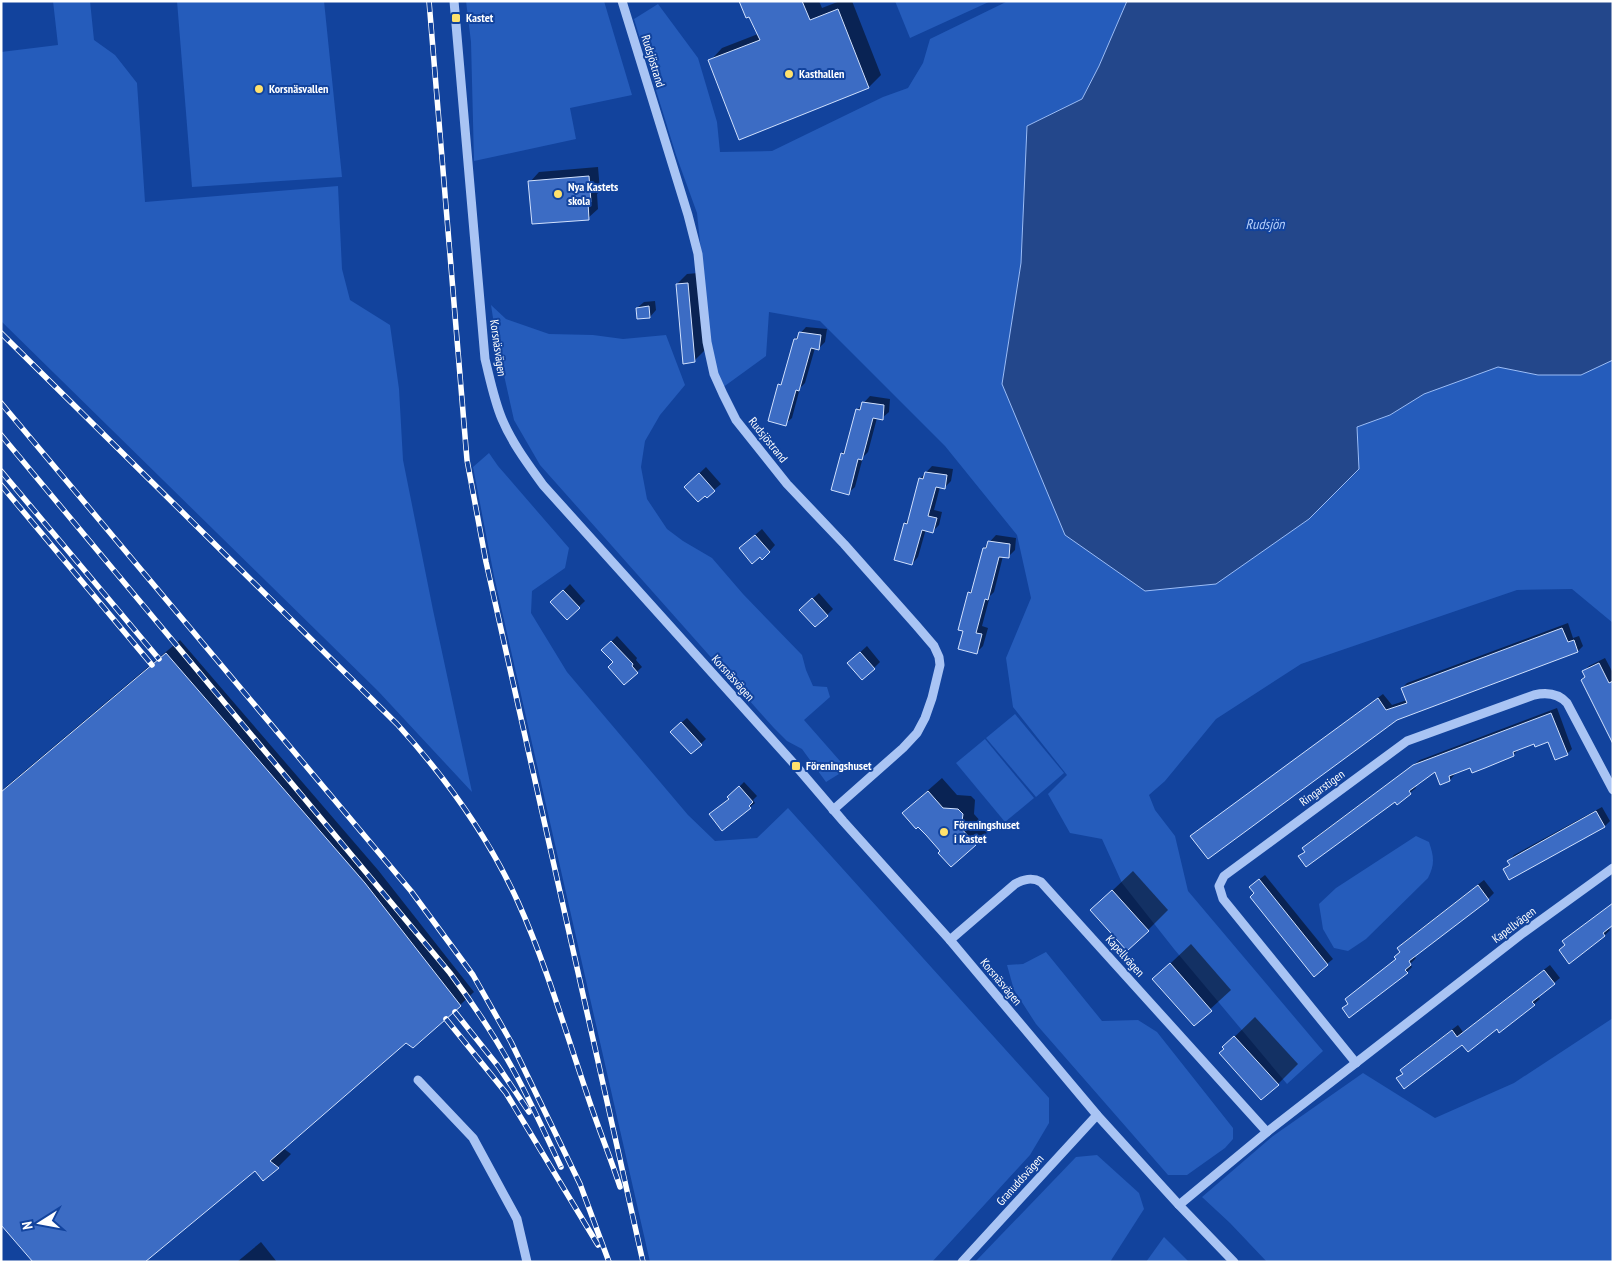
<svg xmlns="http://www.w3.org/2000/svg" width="1614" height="1263" font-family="'PT Sans Narrow',sans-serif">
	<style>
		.green { fill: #255cbb }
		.water { fill: #23478b; stroke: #9bbdf7 }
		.shadow { fill: #0007 }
		.building { fill: #3c6cc4; stroke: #d1e1fe }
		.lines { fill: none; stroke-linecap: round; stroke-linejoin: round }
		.minor { stroke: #a9c4f4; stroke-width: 9 }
		.rail-casing { stroke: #fff; stroke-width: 5.5 }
		.rail { stroke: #12439d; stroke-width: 4; stroke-dasharray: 11; stroke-linecap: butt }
		.poi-dot { fill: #ffe16c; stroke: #12439d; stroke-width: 2 }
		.labels { text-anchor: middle; stroke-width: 4; stroke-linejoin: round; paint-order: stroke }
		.poi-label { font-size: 12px; font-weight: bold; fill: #fff; stroke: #12439d; text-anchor: start }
		.street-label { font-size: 12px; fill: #fff; stroke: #12439d }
		.water-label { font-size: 14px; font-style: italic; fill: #b5cffa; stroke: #12439d }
	</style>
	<rect width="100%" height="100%" fill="#12439d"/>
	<g class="green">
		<path d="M53,1H90L94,40L115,55L137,83L145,202L338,186L342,269L350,300L390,325L399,389L403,460L433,610L472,792L378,691L1,321V52L58,45Z"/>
		<path d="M177,1H324L342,177L192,187Z"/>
		<path d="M466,1H604L632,95L570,108L576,139L474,161L471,42Z"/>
		<path d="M895,1H991L910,38Z"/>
		<path d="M1008,1H1127L1099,66L1082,99L1027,126L1021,263L1002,384L1309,519L1359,470L1357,427L1390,415L1424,394L1498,366L1538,375H1581L1613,360V623L1572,589L1517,590L1301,664L1216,719L1165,781L1149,795L1155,810L1175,836L1188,891L1323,1051L1287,1084L1174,949L1122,883L1102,839L1070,833L1048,794L1067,775L1013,707L1006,658L1031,598L1017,535L945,446L820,321L769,312L766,356L722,388L711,348L697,213L676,155L634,19L658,4L698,58L717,122L720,152L772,151L883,97L908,88L923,63L930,39Z"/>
		<path d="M491,305L506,319L549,334L593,335L623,339L666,335L685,385L660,415L645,441L641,467L647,499L667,529L683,541L712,558L743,594L802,655L806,670L813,686L827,687L830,697L804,720L847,769L826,782L802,749L787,741L773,727L540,465L514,420L497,344Z"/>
		<path d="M489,453L498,466L569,548L565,568L532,591L531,613L567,672L688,815L715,841L757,838L788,808L1049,1098V1123L1030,1155L932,1262H650L494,576L473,467Z"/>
		<path d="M1015,714L1064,773L1036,797L986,738Z"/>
		<path d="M985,739L1034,798L1005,822L956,763Z"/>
		<path d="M1416,836L1429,842C1434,857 1435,864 1428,878L1366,939L1348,951L1334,948L1323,929L1319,904L1336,888Z"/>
		<path d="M1046,952L1102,1021L1138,1020L1157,1032L1233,1128V1139L1225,1148L1187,1175H1168L1036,1024L1014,990L1007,965L1023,964Z"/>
		<path d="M1613,1018V1262H1267L1230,1223L1202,1197L1273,1136L1363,1073L1435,1118L1514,1083Z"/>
		<path d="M1097,1155L1139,1193L1144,1209L1110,1262H975L1076,1157Z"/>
		<path d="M1164,1237L1189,1262H1146Z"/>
	</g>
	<path class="water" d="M1127,1H1613V360L1581,375H1538L1498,367L1424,394L1390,415L1357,427L1359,469L1309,519L1216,584L1145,591L1065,535L1002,384L1021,263L1027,126L1082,99L1099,66Z"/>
	<g class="shadow">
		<path d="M740,1H819L822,8L840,1H852L881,75L869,87L740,138L710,61L722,48L758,34L750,15Z"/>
		<path d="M598,167L600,191L597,194L598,209L588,218L530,182L539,172Z"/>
		<path d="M698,273L704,351L694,361L677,284L687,274Z"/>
		<path d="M655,301L656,310L650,317L637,308L644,302Z"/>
		<path d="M806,327L827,329L825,342L819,348H815L805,383L800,388L792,418L785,424L769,420L780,385L784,380L795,339Z"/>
		<path d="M870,396L890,399L889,412L882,418H877L868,452L863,457L855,487L848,493L842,453L847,448L858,409Z"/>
		<path d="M932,466L953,469L951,481L945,487H940L934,510L942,512L939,525L933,531L926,529L918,557L912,564L905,523L909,519L920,479Z"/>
		<path d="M706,467L721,484L707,496L685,487Z"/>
		<path d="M762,529L775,545L769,552L747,542Z"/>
		<path d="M996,535L1016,538L1015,550L1008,557L1003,556L994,592L990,596L982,626L988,628L983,646L977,652L965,630L969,593L973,588L984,548Z"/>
		<path d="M570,584L585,601L567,618L552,602Z"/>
		<path d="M819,593L833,609L827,615L807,604Z"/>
		<path d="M1568,623L1573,638L1579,636L1583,646L1578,651L1396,719L1192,836L1383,694L1392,705L1407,700L1402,688L1407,683Z"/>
		<path d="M617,636L637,658L636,660L642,667L624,684L614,662L603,650Z"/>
		<path d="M180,640L378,870L474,992L460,1005L406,1042L283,1148L291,1154L278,1167L255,1170L1,1223V791Z"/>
		<path d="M867,646L880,662L874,668L855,657Z"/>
		<path d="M1605,658L1613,673V732L1584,671L1589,666Z"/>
		<path d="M1557,708L1572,749L1567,754L1549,740L1534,742L1519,749L1513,755L1454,772L1455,774L1450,780L1435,770L1414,785L1416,788L1397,803L1395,800L1300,857L1306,851L1303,848L1309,842L1420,760Z"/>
		<path d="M687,718L706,739L691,753L676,727Z"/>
		<path d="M942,778L957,795L971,796L975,800L974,814L989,831L951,866L942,851L917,800Z"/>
		<path d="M744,782L757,796L753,800L755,803L722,829L710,814L730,798L729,797Z"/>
		<path d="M1602,807L1610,821L1605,826L1509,879L1504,869L1510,864L1509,861L1514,855Z"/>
		<path d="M1133,871L1168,910L1148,930L1092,910Z"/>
		<path d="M1265,875L1333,959L1327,964L1255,893L1256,882Z"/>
		<path d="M1484,880L1494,893L1488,899L1414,956L1416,958L1410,964L1412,967L1407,972L1343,1009L1397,959L1401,951L1399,948L1404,942Z"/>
		<path d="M1613,903V924L1608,928L1610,930L1604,936L1566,945L1569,936Z"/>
		<path d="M1191,944L1231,990L1194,1024L1154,979Z"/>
		<path d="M1550,965L1560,978L1538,996L1540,999L1534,1004L1497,1028L1462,1043L1398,1079L1404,1073L1401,1070L1407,1064L1458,1025L1463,1032Z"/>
		<path d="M1255,1017L1298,1064L1278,1084L1224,1047Z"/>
		<path d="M261,1242L277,1262H237Z"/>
	</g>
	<g class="building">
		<path d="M739,1H802L810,20L838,9L869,88L739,140L708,60L760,40L749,17L746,18Z"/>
		<path d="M589,176L591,202H588L589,220L532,224L528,181Z"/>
		<path d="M688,283L695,362L683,364L676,284Z"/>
		<path d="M649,306L650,318L637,319L636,308Z"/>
		<path d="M799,332L821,335L819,350L811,348L799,391L796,390L786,426L768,421L778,384L781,385L794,339H797Z"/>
		<path d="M862,402L884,405L883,420L873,418L862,460L858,459L849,495L831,490L841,453L844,454L856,409L860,410Z"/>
		<path d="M925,472L947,475L945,489L936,487L928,516L937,518L933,533L922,530L912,565L894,560L904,523L907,524L919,478L923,479Z"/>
		<path d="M699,473L715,491L707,498L705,496L698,502L684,487Z"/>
		<path d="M755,535L770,552L762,560L760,557L752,564L739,548Z"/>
		<path d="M988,541L1010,544L1009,558L999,557L988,600L985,599L976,633L982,634L977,654L958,649L963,631L958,630L968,592L971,593L983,548H986Z"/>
		<path d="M563,590L580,608L567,620L550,602Z"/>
		<path d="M812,598L828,616L815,627L799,610Z"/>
		<path d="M1562,628L1568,642L1574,640L1578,652L1397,720L1208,859L1190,836L1378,698L1386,710L1407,703L1401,688Z"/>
		<path d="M611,641L633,664L632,666L638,673L624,685L608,667L613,662L601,650Z"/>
		<path d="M860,652L875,669L862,680L847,663Z"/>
		<path d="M166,653L365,883L461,1006L413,1048L406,1043L270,1161L279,1168L263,1181L255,1171L145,1262H33L1,1225V792Z"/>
		<path d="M1599,663L1609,683L1613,681V744L1581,680L1585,677L1582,671Z"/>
		<path d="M1551,713L1568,755L1555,760L1548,742L1535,747L1534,744L1513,752L1514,756L1485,768L1472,773L1470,768L1449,776L1450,781L1440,785L1435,772L1409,791L1411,794L1397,805L1395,802L1306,867L1298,856L1305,852L1302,848L1413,765Z"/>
		<path d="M681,722L702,745L691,754L670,732Z"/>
		<path d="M739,786L753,802L749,806L751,808L722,831L709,814L729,799L727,797Z"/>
		<path d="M928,791L943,808L958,809L963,814L961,828L976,845L951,867L938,853L940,851L926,835L918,827L916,829L902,813Z"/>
		<path d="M1596,811L1605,827L1509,880L1503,869L1510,865L1507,861Z"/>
		<path d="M1259,879L1328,965L1314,977L1250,897L1254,893L1249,887Z"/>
		<path d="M1478,885L1489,900L1409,961L1411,965L1405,970L1408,973L1349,1018L1342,1008L1348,1004L1345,999L1396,959L1394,957L1400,952L1397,948Z"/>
		<path d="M1112,890L1149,931L1127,951L1090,910Z"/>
		<path d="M1613,903V925L1603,933L1605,936L1569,964L1559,950L1565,945L1562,941Z"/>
		<path d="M1170,963L1212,1011L1194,1026L1152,979Z"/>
		<path d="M1544,970L1555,984L1532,1002L1535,1005L1499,1033L1497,1029L1468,1052L1462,1045L1404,1089L1396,1078L1403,1074L1400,1070L1452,1030L1457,1037Z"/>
		<path d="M1234,1036L1279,1085L1261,1100L1219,1053L1224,1049L1222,1047Z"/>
	</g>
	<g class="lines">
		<g class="minor">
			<path d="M454,1L485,359C490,379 494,400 502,419C512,443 528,464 543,485L796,766L843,821L950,940L1097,1115L1179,1205L1234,1262"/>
			<path d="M622,1L688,215L698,254L707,342L714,374L723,394L736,420L787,484L844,544L916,625L934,646L939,657L940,665L932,698L925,718L917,733L903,748L833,810"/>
			<path d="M950,940L1015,884C1024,879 1032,877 1041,882L1267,1132"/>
			<path d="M1356,1063L1223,899L1219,886L1224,876L1407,741L1534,695C1547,692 1558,693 1567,703L1613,790"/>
			<path d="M418,1080L473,1138L517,1219L527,1262"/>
			<path d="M1179,1205L1267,1132L1523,933L1613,868"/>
			<path d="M962,1262L1097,1115"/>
		</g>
		<defs>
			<g id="rail">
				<path d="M429,1L467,460L486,562L643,1262"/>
				<path d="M1,333L397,724C446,778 488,836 518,902C546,964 565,1030 587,1094C597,1125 610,1156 620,1187"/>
				<path d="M1,403L411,891L473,975L511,1042L580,1184L609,1262"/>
				<path d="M1,435L450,973C474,1005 496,1038 515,1073C532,1104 546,1136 561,1167"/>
				<path d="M1,471L159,659"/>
				<path d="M1,485L152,665"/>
				<path d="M455,1012L498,1066L529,1112"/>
				<path d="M446,1019L506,1093L598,1245"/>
			</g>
		</defs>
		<use href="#rail" class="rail-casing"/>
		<use href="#rail" class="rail"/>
	</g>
	<g class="poi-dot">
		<rect x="451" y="13" width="10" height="10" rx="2.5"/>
		<circle cx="789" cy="74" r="5"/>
		<circle cx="259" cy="89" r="5"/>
		<circle cx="558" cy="194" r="5"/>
		<rect x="791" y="761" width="10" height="10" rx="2.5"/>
		<circle cx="944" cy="832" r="5"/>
	</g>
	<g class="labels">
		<g class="poi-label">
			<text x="466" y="22">Kastet</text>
			<text x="799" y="78">Kasthallen</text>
			<text x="269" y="93">Korsnäsvallen</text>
			<text x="568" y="191">Nya Kastets<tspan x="568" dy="14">skola</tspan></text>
			<text x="806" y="770">Föreningshuset</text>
			<text x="954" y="829">Föreningshuset<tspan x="954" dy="14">i Kastet</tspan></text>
		</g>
		<g class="street-label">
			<text transform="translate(653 61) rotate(73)" y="4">Rudsjöstrand</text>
			<text transform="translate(498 348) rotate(82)" y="4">Korsnäsvägen</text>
			<text transform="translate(768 440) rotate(51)" y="4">Rudsjöstrand</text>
			<text transform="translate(733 678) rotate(48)" y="4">Korsnäsvägen</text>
			<text transform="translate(1322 788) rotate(-36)" y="4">Ringarstigen</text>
			<text transform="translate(1514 925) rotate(-37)" y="4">Kapellvägen</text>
			<text transform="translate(1125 956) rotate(48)" y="4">Kapellvägen</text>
			<text transform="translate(1001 982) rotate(50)" y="4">Korsnäsvägen</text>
			<text transform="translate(1020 1180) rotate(-48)" y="4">Granuddsvägen</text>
		</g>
		<g class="water-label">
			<text x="1265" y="229">Rudsjön</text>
		</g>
	</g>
	<rect width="1614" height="1263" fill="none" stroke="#ffffff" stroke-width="5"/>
	<g transform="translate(40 1223) rotate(259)" stroke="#12439d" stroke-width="4" paint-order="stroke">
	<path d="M0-4L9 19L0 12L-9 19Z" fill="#ffffff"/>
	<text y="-8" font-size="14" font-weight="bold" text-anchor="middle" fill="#ffffff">N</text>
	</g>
</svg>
